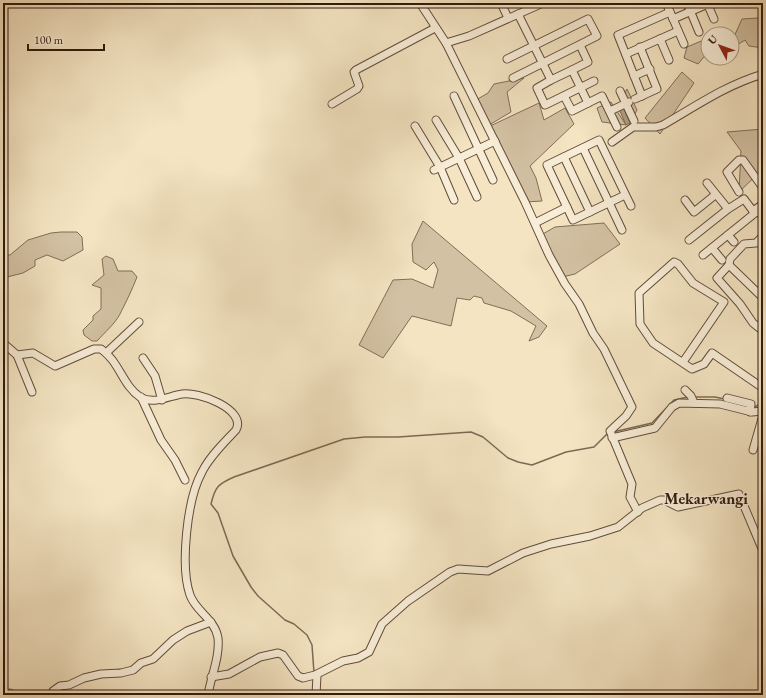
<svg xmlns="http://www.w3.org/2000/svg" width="766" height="698" font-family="'EB Garamond',serif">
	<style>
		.green { fill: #d3c1a3; stroke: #826d58 }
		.water { fill: #b19f84; stroke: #7d6954 }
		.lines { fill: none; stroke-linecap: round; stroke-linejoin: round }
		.stream { stroke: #7d6954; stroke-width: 1.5 }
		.minor-casing { stroke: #614c3a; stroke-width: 9 }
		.minor { stroke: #f8edd7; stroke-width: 7 }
		.labels { text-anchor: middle; stroke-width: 3; stroke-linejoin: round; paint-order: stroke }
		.quarter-label { font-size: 16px; font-weight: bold; fill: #30190c; stroke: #f8edd7 }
	</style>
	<rect width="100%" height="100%" fill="#f4e4c2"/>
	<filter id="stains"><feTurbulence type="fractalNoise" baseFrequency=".005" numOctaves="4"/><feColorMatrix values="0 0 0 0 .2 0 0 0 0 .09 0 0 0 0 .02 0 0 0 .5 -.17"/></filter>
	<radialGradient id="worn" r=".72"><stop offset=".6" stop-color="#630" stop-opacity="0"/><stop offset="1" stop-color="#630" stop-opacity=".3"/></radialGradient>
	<g class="green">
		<path d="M763,15V48L749,46L745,40L737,45L733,39L742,19L758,18Z"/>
		<path d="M706,39L708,42V52L698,64L684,58L687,47Z"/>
		<path d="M682,72L694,83L660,134L645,118Z"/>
		<path d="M524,78L507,92L511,112L489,125L476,100L488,93L494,84Z"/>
		<path d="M627,89L637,110L630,123L624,95Z"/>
		<path d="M611,102L626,125L602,122L597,108Z"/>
		<path d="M539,103L544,120L565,108L574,124L530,166L536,178L542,201L525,202L488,127Z"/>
		<path d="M763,129V169L739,192L741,151L727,132Z"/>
		<path d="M423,221L547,326L539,337L529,341L536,326L511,311L484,303L482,298L474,296L470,300L457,298L451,326L412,316L383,358L359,345L393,280L412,279L433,288L438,270L434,262L426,270L413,262L412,244Z"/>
		<path d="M604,223L620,244L575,274L562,277L541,235L555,227Z"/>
		<path d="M61,232H77L82,237L83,250L63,261L47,255L35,260V266L23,273L3,278V255H10L28,240L51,233Z"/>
		<path d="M106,256L113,259L118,271H132L137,277C132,290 126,302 120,314C115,324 104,333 97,341H92L84,335L83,330L93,320V316L101,309V288L92,285L104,275L102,259Z"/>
	</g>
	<path class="water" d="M623,107L630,123L626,125L619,109Z"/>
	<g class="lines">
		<g class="stream">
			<path d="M694,397H715L724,399"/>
			<path d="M754,407L763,403"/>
			<path d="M613,432L652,423L674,400L688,397"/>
			<path d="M314,673L312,645L307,635L294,624L285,620L258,596L251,587L233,556L218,513L211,504C215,487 218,484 234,477L344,439L365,437H398L471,432L483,437L508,458L518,462L532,465L566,452L594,447L608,433"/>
		</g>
		<defs>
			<g id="minor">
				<path d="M420,3L446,43L469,36L543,3"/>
				<path d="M501,3L508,18"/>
				<path d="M687,3L699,32"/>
				<path d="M707,3L714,19"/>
				<path d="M667,5L684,44"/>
				<path d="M518,14L551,80L572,70L588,103L572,111L564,96"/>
				<path d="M673,19L710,3"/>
				<path d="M660,39L669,60"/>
				<path d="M446,43L525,202L549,255L565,284L579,304L593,333L604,349L632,407L626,416L610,431L632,484L630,497L638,512"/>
				<path d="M626,54L678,31"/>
				<path d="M507,59L588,19L597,36L513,78"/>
				<path d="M572,70L588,62L580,45"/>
				<path d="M634,76L650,69"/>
				<path d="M551,80L537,88L545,105L594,81"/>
				<path d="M620,91L634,121"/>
				<path d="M454,96L493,180"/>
				<path d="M642,96L618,35L670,12"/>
				<path d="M635,99L657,89L640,47"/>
				<path d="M588,103L602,96L617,127"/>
				<path d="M332,104L357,89L359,86L354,72L356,70L435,28"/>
				<path d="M610,111L629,102"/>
				<path d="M436,120L459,158L477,197"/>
				<path d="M415,126L440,167L454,200"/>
				<path d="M612,142L633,127H656L663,125C696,106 726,85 763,74"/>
				<path d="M583,148L622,230"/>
				<path d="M564,157L590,212"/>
				<path d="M434,170L495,141"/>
				<path d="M707,183L728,209"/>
				<path d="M739,192L727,172L739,160H743L763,188"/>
				<path d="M625,195L573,220L547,165L599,140L631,206"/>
				<path d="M685,200L694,212L715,195"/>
				<path d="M753,211L760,213L763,217"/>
				<path d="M535,223L567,207"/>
				<path d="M728,235L734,242"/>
				<path d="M763,236L756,243L744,244L730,259L729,265L717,278L740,304L753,323L763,331"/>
				<path d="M689,240L728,209L744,199L753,211L763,204"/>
				<path d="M712,248L722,260"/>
				<path d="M703,255L755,213"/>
				<path d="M729,265L760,295L763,296"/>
				<path d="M3,343L17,355L33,353L55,366L94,349H101C119,361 123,386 140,397C153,405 169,396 182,394C197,391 247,409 236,430C224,443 210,456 202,472C187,499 180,566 190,595C196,612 215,619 218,638C220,657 211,676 208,695"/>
				<path d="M106,353L139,322"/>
				<path d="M17,355L32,392"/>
				<path d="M143,358L155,376L162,400"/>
				<path d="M683,362L724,302L693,283L678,264L674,262L639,293L640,324L653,343L692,369L704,364L712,353L763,388"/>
				<path d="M685,390L691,396L694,403"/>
				<path d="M141,397L161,440L175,460L185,480"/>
				<path d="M727,398L751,404L750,412"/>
				<path d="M612,438L655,428L672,407L679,403L720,404L752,412L763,411"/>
				<path d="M753,450L763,415"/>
				<path d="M211,677L229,674L260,657L278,653L283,655L298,676L303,678L315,675L343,661L358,658L369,652L382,624L408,601L450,572L458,569L488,571L523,553L551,544L590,536L618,527L642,508L660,500H664L678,507L739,494L763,551"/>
				<path d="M10,693L11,695"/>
				<path d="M53,695V691L60,686L69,685L84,678L101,674L121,673L133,670L141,663L153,659L173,640L187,631L211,622"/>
				<path d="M316,695L317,675"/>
			</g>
		</defs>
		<use href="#minor" class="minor-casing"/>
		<use href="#minor" class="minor"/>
	</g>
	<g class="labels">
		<g class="quarter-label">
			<text x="706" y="504">Mekarwangi</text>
		</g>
	</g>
	<rect width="766" height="698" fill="none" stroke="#f4e4c2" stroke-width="16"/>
	<rect x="4" y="4" width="758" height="690" fill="none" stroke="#30190c" stroke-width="2"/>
	<rect x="8" y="8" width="750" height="682" fill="none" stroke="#30190c"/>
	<g transform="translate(720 46) rotate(311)"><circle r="19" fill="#f8edd7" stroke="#a89886"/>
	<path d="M0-3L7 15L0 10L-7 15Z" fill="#8f2418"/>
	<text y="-6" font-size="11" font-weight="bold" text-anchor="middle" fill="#30190c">U</text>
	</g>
	<path d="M28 44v6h76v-6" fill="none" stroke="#30190c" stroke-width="2"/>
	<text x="34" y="44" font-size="12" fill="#30190c" stroke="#f8edd7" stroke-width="3" paint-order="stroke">100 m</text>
	<rect width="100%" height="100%" filter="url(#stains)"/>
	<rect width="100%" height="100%" fill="url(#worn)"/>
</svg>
